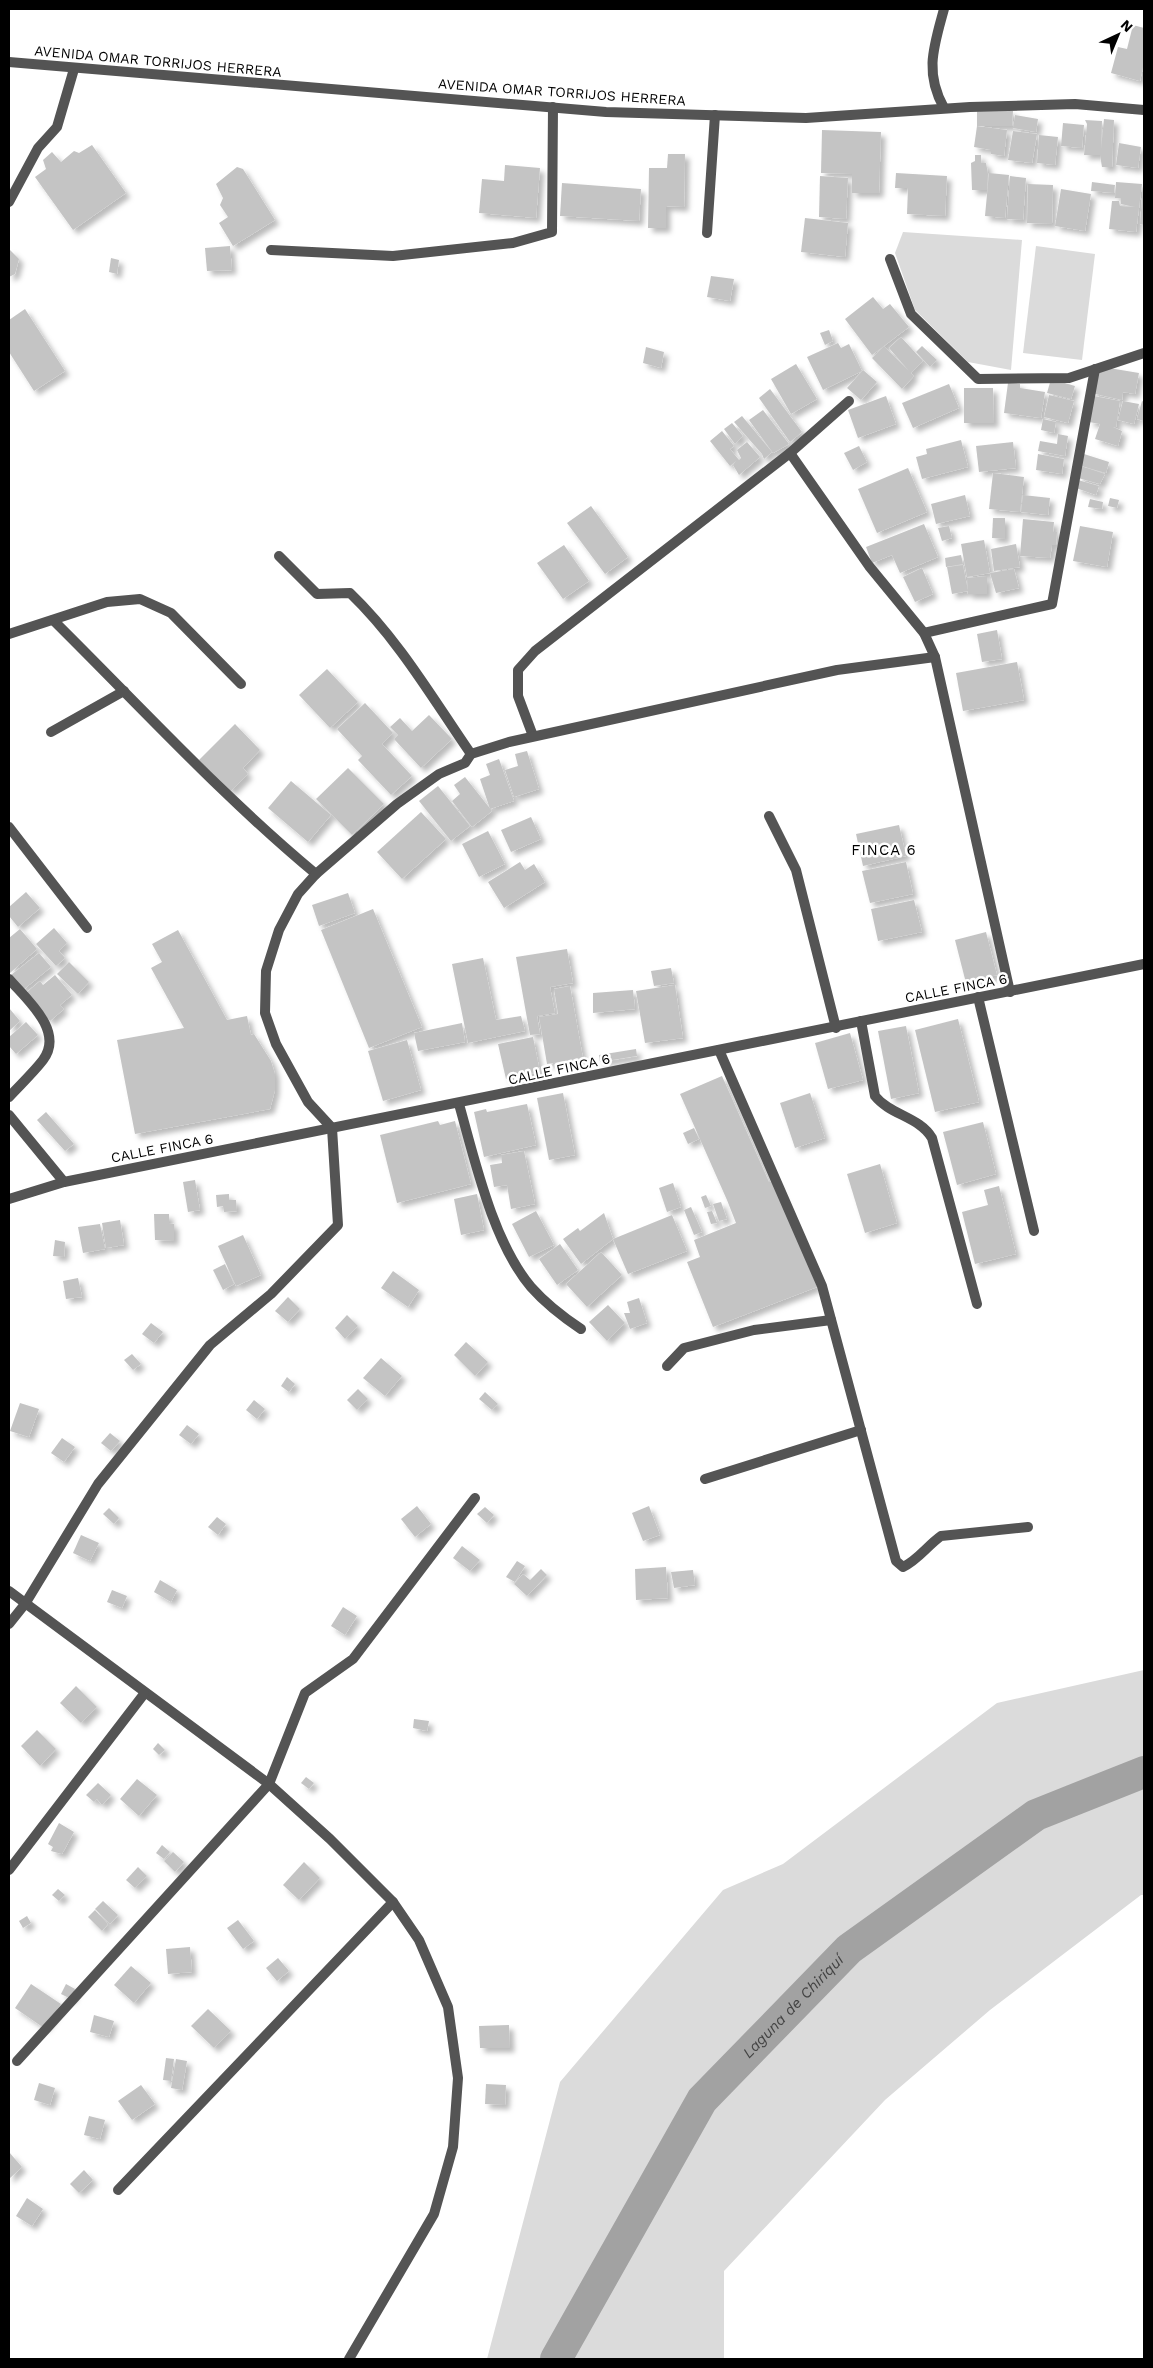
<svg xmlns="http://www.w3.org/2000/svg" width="1153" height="2368" font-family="'Work Sans',sans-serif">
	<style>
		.green { fill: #dbdbdb }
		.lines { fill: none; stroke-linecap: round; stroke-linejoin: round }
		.river { stroke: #a2a2a2; stroke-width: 32 }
		.building { fill: #c4c4c4; filter: url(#shadow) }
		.minor { stroke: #545454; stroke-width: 10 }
		.tertiary { stroke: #545454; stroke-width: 10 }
		.labels { text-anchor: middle; stroke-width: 5; stroke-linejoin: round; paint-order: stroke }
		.street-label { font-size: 14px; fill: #000; stroke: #fff }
		.neighbourhood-label { font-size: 15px; letter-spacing: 1px; fill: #000; stroke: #fff }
		.water-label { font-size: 15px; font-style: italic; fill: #434343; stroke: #fff }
	</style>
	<defs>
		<filter id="shadow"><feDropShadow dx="4.5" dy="4.5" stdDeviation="2.5" flood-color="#0004"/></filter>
	</defs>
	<rect width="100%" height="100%" fill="#fff"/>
	<g class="green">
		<path d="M903,232L1022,240L1011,370L968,362L915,310L895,253Z"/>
		<path d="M1036,246L1095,254L1082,360L1023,353Z"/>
		<path d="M1144,1670V1895H1141L990,2010L885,2100L724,2271V2359H487L560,2082L723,1890L783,1864L997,1703Z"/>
	</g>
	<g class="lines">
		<path class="river" id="s1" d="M556,2359L702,2100L849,1949L1036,1815L1144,1772"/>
	</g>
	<g class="building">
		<path d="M1133,25L1144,28V63L1140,81L1111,73L1118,47L1127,49Z"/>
		<path d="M977,110L1013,111L1012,126H977Z"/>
		<path d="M1015,115L1038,119L1036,132L1013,128Z"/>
		<path d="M1104,119L1114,120L1112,167H1102L1100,155H1084L1087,124L1085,120L1102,121L1101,149Z"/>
		<path d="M1063,123L1084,125L1082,148L1061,146Z"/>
		<path d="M977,126L1007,130L1004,156L991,154V150L974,147Z"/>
		<path d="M822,130L881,132L879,193H852V174L821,173Z"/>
		<path d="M1013,131L1037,134L1032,163L1008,160Z"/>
		<path d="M1039,135L1058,137L1055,165L1037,163Z"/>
		<path d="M1119,143L1141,147L1138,168L1116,165Z"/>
		<path d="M92,145L126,193L73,230L35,177L46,169L43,160L52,152L61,162L74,151L79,153Z"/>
		<path d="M668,154H685L684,207L666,206V228H648L649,168H667Z"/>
		<path d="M975,155H981V163H986L988,174L987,190H972L971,163L975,161Z"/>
		<path d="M505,165L540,168L536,218L479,213L482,179L504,181Z"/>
		<path d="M237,167L243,169L275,220L233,246L219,223L228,217L220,205L223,198L216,184Z"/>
		<path d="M896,173L947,176L945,216L907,214L908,188H895Z"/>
		<path d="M989,173L1009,175L1005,218L985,216Z"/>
		<path d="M820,176L848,178L846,219L819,217Z"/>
		<path d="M1010,176L1026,178L1023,220L1007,219Z"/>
		<path d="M1092,182L1115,185L1114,193L1091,191Z"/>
		<path d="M1116,182L1142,184L1136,232L1109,229L1112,201H1119L1120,206L1135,207L1121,204V198H1115Z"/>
		<path d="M562,183L641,189L639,221L560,216Z"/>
		<path d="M1028,184L1053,185L1052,224L1027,223Z"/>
		<path d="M1143,185H1144V225L1140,224Z"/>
		<path d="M1061,189L1091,194L1085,231L1055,226Z"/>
		<path d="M805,218L848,223L845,257L801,252Z"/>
		<path d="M230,246L232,270L207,271L205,248Z"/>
		<path d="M9,249L19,259L15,274L9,277Z"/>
		<path d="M111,258L119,260L117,274L109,272Z"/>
		<path d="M711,276L734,279L730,301L707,297Z"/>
		<path d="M873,297L883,309L890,304L909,327L872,355L845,319Z"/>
		<path d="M25,309L65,371L34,391L9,352V320Z"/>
		<path d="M829,330L833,341L825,345L820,333Z"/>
		<path d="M901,337L923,361L911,373L914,376L902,389L872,358L884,346L909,371L889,348Z"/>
		<path d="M838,343L841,348L849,344L862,371L823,390L807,357Z"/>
		<path d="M922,346L937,360L930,367L916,352Z"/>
		<path d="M646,347L664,352L661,368L643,363Z"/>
		<path d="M796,364L817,399L791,414L771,379Z"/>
		<path d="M1109,368L1139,373L1135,394L1123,392L1122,400L1091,393L1095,371Z"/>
		<path d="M863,370L877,382L861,400L847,388Z"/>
		<path d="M1051,379L1075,386L1071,399L1047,393Z"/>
		<path d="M1008,383L1020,384V388L1045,392L1041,418L1004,413Z"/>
		<path d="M949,384L959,408L913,428L902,403Z"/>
		<path d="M964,388H993L994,423H964Z"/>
		<path d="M770,389L802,432L790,442L759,398Z"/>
		<path d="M1049,395L1074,401L1068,423L1044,417Z"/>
		<path d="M886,396L896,424L858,438L848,410Z"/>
		<path d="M1094,396L1120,401L1116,427H1113L1122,431L1118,446L1095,439L1100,424L1089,422Z"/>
		<path d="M1123,401L1139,404L1134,424L1118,420Z"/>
		<path d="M1142,401L1144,402V421L1137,419Z"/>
		<path d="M763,410L789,444L773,453L749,420Z"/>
		<path d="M742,416L772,452L764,459L762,454L734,422Z"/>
		<path d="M1043,419L1056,422L1054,433L1041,430Z"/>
		<path d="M732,423L743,436L735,444L724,429Z"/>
		<path d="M722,431L734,446L730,449L739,460L741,458L737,450L747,442L760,457L739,475L733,465L736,461L730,466L710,441Z"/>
		<path d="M1058,434L1068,436L1065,456L1038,451L1040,441L1057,444Z"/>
		<path d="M961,440L968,467L922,479L916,457L927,454L926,449Z"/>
		<path d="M1013,442L1016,468L979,472L976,446Z"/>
		<path d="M859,446L867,462L853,470L844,453Z"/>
		<path d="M1038,454L1064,459L1062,474L1036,470Z"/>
		<path d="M1084,454L1109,462L1106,473L1081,466Z"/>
		<path d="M1081,466L1105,474L1100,484L1078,478Z"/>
		<path d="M908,468L927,512L877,533L858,489Z"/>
		<path d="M993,473L1024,477L1020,512L989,509Z"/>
		<path d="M1078,480L1099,486L1096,495L1076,488Z"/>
		<path d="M965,495L970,516L936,524L931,504Z"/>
		<path d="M1023,495L1050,498L1048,515L1021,512Z"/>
		<path d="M1110,498L1119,500L1117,508L1108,506Z"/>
		<path d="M1090,499L1103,502L1102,509L1088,507Z"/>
		<path d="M591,506L628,557L605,574L567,523Z"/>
		<path d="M993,518H1005V539L992,538Z"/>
		<path d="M1023,519L1054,522L1053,532H1057L1056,545H1052L1050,558L1020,556Z"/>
		<path d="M924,524L938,557L900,573L892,555L872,563L866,547Z"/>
		<path d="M949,526L952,538L942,541L938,528Z"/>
		<path d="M1080,526L1113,532L1107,567L1073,561Z"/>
		<path d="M984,540L990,573L967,577L961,544Z"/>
		<path d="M1016,544L1020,567L994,571L991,549Z"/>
		<path d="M564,545L589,581L563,599L537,563Z"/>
		<path d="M961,555L963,564L946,567L945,558Z"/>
		<path d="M963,565L968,591L952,594L947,567Z"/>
		<path d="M922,568L933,594L915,602L903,577Z"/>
		<path d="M1014,569L1019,588L996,593L990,573Z"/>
		<path d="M987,576V594H968L967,578Z"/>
		<path d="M997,630L1002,659L982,662L977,634Z"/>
		<path d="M1017,662L1024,700L963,711L956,673Z"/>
		<path d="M327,669L358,702L330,728L299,695Z"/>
		<path d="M365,703L393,733L382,744L412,776L391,795L358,760L362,756L337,729Z"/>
		<path d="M429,715L452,739L421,768L394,739L398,735L390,727L400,718L412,731Z"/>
		<path d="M235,724L260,750L243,768L248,774L231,791L199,760Z"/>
		<path d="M527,751L539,789L514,797L505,770L518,766L515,754Z"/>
		<path d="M499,759L514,801L490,809L480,779L490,775L486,764Z"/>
		<path d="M348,768L384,804L352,835L316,799Z"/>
		<path d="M465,777L492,811L472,827L452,801L460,794L454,785Z"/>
		<path d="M291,781L331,815L308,842L268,808Z"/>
		<path d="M438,786L470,826L451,841L419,801Z"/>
		<path d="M421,812L446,839L402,879L377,852Z"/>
		<path d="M531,817L541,839L511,852L501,830Z"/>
		<path d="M899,825L906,856L863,866L856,834Z"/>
		<path d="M488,831L505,864L479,877L462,844Z"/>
		<path d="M520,862L525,870L534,864L545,882L504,908L488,882Z"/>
		<path d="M906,862L913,894L870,903L862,871Z"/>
		<path d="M26,892L40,908L18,927L9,916V907Z"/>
		<path d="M348,893L355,913L319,926L312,905Z"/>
		<path d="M914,900L922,932L878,941L871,909Z"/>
		<path d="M373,909L422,1027L369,1048L321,930Z"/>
		<path d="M54,928L67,943L59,951L65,958L56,966L36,944Z"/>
		<path d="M20,929L37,949L10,973L9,938Z"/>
		<path d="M178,930L227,1020L247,1016L251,1035L254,1034L271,1061L275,1074V1090L270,1109L135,1134L117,1040L184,1028L151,968L162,962L152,944Z"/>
		<path d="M986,932L997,975L966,983L955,940Z"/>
		<path d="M567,949L573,983L550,987L555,1013L537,1016L540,1034L530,1035L516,957Z"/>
		<path d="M39,953L51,967L23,990L11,975Z"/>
		<path d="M483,958L496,1020L521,1016L525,1031L468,1043L452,964Z"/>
		<path d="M69,962L89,982L78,994L57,974Z"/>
		<path d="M671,968L674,983L654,986L651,971Z"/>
		<path d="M55,975L72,995L60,1005L64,1009L50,1021L26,993L40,981L43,985Z"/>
		<path d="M675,985L683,1038L645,1043L636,991Z"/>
		<path d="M570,986L583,1058L547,1064L539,1017L558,1014L554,989Z"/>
		<path d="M633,990L635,1009L593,1013V993Z"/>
		<path d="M9,1008L20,1021L9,1031Z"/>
		<path d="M958,1019L979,1102L935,1112L915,1030Z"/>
		<path d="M26,1022L38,1035L16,1054L9,1046V1037Z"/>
		<path d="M462,1023L465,1042L418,1051L414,1033Z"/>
		<path d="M906,1026L919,1093L891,1099L878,1031Z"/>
		<path d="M850,1033L863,1080L828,1089L815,1043Z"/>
		<path d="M533,1037L540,1072L506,1079L498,1044Z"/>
		<path d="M407,1040L421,1090L383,1101L368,1051Z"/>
		<path d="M636,1049L637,1056L600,1062L599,1055Z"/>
		<path d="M722,1076L769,1182H776L817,1287L713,1327L687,1262L700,1257L694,1240L736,1223L727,1200L747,1192L727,1200L680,1094Z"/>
		<path d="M563,1093L575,1155L549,1160L537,1098Z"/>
		<path d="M810,1093L825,1138L795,1148L780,1103Z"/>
		<path d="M527,1104L536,1145L484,1157L474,1112L486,1109L487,1112Z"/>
		<path d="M46,1112L74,1144L65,1151L37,1120Z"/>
		<path d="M438,1121L440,1125L455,1121L471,1184L397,1203L380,1135Z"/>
		<path d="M983,1122L996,1174L957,1185L943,1132Z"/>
		<path d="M694,1128L699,1139L688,1144L683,1133Z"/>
		<path d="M524,1151L535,1204L511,1209L507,1185L494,1187L490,1165L502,1163L501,1155Z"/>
		<path d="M880,1164L897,1223L865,1233L847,1174Z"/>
		<path d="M195,1180L200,1210L188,1212L183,1182Z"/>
		<path d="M673,1183L681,1207L667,1212L659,1188Z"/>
		<path d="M999,1186L1016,1254L975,1264L962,1212L988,1205L984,1190Z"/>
		<path d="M229,1194V1200H236L237,1211L224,1212L223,1206L217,1207L216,1195Z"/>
		<path d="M477,1194L484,1230L461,1235L454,1199Z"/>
		<path d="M706,1195L711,1206L705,1208L701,1197Z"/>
		<path d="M721,1202L727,1219L719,1221L713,1204Z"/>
		<path d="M691,1207L702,1232L694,1235L684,1210Z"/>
		<path d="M536,1211L554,1245L529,1257L512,1224Z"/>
		<path d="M712,1211L717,1223L711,1224L707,1212Z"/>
		<path d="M604,1213L613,1239L581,1264L563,1239L578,1228L580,1231Z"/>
		<path d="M154,1214H169V1223L174,1224V1241L155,1240Z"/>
		<path d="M672,1215L687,1251L628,1274L613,1239Z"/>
		<path d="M120,1220L124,1245L106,1248L102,1223Z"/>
		<path d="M100,1224L105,1249L83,1253L78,1227Z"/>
		<path d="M243,1235L261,1275L236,1286L218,1246Z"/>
		<path d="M55,1240L65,1242L64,1257L53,1256Z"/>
		<path d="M560,1244L578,1270L557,1285L539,1259Z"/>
		<path d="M601,1252L622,1275L587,1307L566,1284Z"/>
		<path d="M225,1264L234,1284L223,1290L213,1270Z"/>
		<path d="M393,1271L419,1290L408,1307L381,1288Z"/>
		<path d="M78,1278L82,1297L66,1299L63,1281Z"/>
		<path d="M288,1297L300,1309L288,1322L275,1311Z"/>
		<path d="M639,1298L647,1323L630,1329L624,1313H630L627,1302Z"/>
		<path d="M608,1305L625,1323L607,1341L589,1322Z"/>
		<path d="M347,1315L358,1326L345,1339L335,1328Z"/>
		<path d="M151,1323L163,1332L154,1343L142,1334Z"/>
		<path d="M466,1342L488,1362L475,1376L454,1355Z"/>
		<path d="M132,1354L141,1364L133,1370L124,1360Z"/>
		<path d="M381,1358L402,1376L385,1396L363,1378Z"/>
		<path d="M287,1377L295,1384L289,1392L281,1386Z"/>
		<path d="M358,1389L368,1399L357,1410L347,1400Z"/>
		<path d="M485,1392L498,1404L492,1410L479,1399Z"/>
		<path d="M254,1400L265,1409L257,1419L246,1410Z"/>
		<path d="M20,1403L39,1409L29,1437L10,1431Z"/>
		<path d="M187,1425L199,1434L191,1444L179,1435Z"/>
		<path d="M110,1433L120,1441L111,1451L101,1443Z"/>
		<path d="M62,1438L75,1447L64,1462L51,1453Z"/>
		<path d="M417,1506L431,1524L415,1537L401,1519Z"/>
		<path d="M649,1506L660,1535L643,1541L632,1513Z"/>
		<path d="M485,1507L494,1515L487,1523L477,1514Z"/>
		<path d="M109,1508L119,1518L114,1524L103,1514Z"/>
		<path d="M217,1517L226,1524L218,1535L208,1527Z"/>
		<path d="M81,1535L99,1543L90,1561L73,1553Z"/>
		<path d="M462,1546L480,1560L470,1571L453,1558Z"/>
		<path d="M517,1561L525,1566L515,1582L506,1577Z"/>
		<path d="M666,1567L668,1598L636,1600L635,1569Z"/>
		<path d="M541,1569L547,1575L527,1596L514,1584L523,1574L530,1580Z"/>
		<path d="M693,1570L695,1585L674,1588L671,1572Z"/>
		<path d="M160,1580L177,1590L171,1602L154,1592Z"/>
		<path d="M112,1590L127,1596L122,1608L107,1602Z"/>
		<path d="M343,1607L357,1616L345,1635L331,1626Z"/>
		<path d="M76,1686L97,1707L81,1723L60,1703Z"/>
		<path d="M414,1719L429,1721L427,1731L413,1728Z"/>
		<path d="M37,1730L56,1749L40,1766L21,1746Z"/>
		<path d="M158,1743L165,1750L159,1755L153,1749Z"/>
		<path d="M306,1777L314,1783L309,1789L301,1783Z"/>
		<path d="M137,1779L157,1795L139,1816L120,1799Z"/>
		<path d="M98,1783L111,1795L102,1805L97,1799L94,1802L86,1795Z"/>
		<path d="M59,1823L74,1832L62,1854L51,1851L53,1847L48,1844Z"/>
		<path d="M162,1845L170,1852L164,1859L156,1853Z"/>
		<path d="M173,1852L184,1862L175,1872L164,1861Z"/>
		<path d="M304,1862L320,1878L299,1900L283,1885Z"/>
		<path d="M138,1867L147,1876L135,1888L126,1880Z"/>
		<path d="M58,1889L65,1895L59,1901L52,1895Z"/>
		<path d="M103,1901L118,1915L110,1924L95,1909Z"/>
		<path d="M95,1910L108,1924L102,1931L88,1917Z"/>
		<path d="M27,1916L31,1923L23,1928L19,1921Z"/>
		<path d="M238,1920L254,1941L243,1949L227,1928Z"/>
		<path d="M190,1947L192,1972L168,1974L166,1949Z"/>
		<path d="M278,1958L289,1971L277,1981L266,1968Z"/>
		<path d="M131,1966L151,1983L134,2003L114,1985Z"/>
		<path d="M31,1984L61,2004L44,2028L15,2008Z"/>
		<path d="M66,1984L75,1989L71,1999L61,1994Z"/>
		<path d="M208,2009L231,2031L214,2048L191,2026Z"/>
		<path d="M94,2015L114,2021L109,2037L90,2032Z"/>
		<path d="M509,2025L510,2048H480L479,2026Z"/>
		<path d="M166,2058L174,2059L171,2081L163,2080Z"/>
		<path d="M176,2059L187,2061L182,2090L171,2088Z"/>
		<path d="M39,2083L55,2088L50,2105L34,2100Z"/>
		<path d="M486,2084L506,2085L505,2105L485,2104Z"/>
		<path d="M141,2085L155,2104L132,2120L118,2101Z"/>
		<path d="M89,2116L105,2120L100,2139L84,2135Z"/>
		<path d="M9,2152L22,2167L9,2179Z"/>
		<path d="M84,2170L93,2180L79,2193L70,2184Z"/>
		<path d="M27,2198L43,2209L32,2226L16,2216Z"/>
	</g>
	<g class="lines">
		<g class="minor">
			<path d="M944,9C934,46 924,72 944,108"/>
			<path d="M9,202L38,148L57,127L74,69"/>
			<path d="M707,233L715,115"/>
			<path d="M271,250L393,256L513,243L552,232L553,107"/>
			<path d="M890,259L911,314L978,379L1069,378L1144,353"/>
			<path d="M790,453L869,566L924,633L935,657L1010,992"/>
			<path d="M279,556L317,594L350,593C399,640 433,699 471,754"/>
			<path d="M53,620C140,706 222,796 316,874"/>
			<path d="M924,633L1052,604L1095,369"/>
			<path d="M9,634L107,602L140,599L171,613L241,684"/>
			<path d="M51,732L124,691"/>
			<path d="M533,736L518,696V670L535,651L790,453L849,401"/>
			<path d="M769,816L796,870L836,1028"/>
			<path d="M9,827L87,928"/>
			<path d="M9,979C26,999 65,1031 43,1060C33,1073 20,1085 9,1097"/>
			<path d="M978,997L1034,1231"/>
			<path d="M861,1021L875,1096C890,1115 920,1117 932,1138L977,1304"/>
			<path d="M719,1050L822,1286L896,1561L903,1567C918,1560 927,1546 941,1536L1028,1527"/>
			<path d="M459,1104C475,1161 493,1242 531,1287C546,1304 563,1317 581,1329"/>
			<path d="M9,1115L64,1182"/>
			<path d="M667,1366L684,1348L754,1330L831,1320"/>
			<path d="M705,1479L861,1430"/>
			<path d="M9,1591L269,1784L330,1839L393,1902L419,1940L448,2007L458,2078L453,2147L434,2214L349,2359"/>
			<path d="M9,1624L25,1604L98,1484L210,1345L271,1294L338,1225L332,1128L308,1102L276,1044L265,1013L266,971L279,930L298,894L316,874L397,804L439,774L465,763L471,754L509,742L837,670L935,657"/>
			<path d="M9,1870L144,1694"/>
			<path d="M17,2061L269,1784L305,1693L353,1659L475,1498"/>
			<path d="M118,2190L393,1902"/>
		</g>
		<g class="tertiary">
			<path d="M9,62L606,112L806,118L970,107L1075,104L1144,110"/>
			<path d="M9,1199L64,1182L1144,964"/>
		</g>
	</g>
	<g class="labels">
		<g class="street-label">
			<text transform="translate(158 61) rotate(5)" y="5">AVENIDA OMAR TORRIJOS HERRERA</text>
			<text transform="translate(562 92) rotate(4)" y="5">AVENIDA OMAR TORRIJOS HERRERA</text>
			<text transform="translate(956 988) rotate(-11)" y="5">CALLE FINCA 6</text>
			<text transform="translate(559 1069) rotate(-12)" y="5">CALLE FINCA 6</text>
			<text transform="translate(162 1148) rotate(-11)" y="5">CALLE FINCA 6</text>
		</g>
		<g class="neighbourhood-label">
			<text x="884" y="855">FINCA 6</text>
		</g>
		<g class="water-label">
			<text dy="5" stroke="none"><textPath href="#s1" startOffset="428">Laguna de Chiriquí</textPath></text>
		</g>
	</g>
	<rect width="1153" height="2368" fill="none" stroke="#000000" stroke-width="20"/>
	<g transform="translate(1118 35) rotate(44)" stroke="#ffffff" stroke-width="4" paint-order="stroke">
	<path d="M0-4L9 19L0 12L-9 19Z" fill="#000000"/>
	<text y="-8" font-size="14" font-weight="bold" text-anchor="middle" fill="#000000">N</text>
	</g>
</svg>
